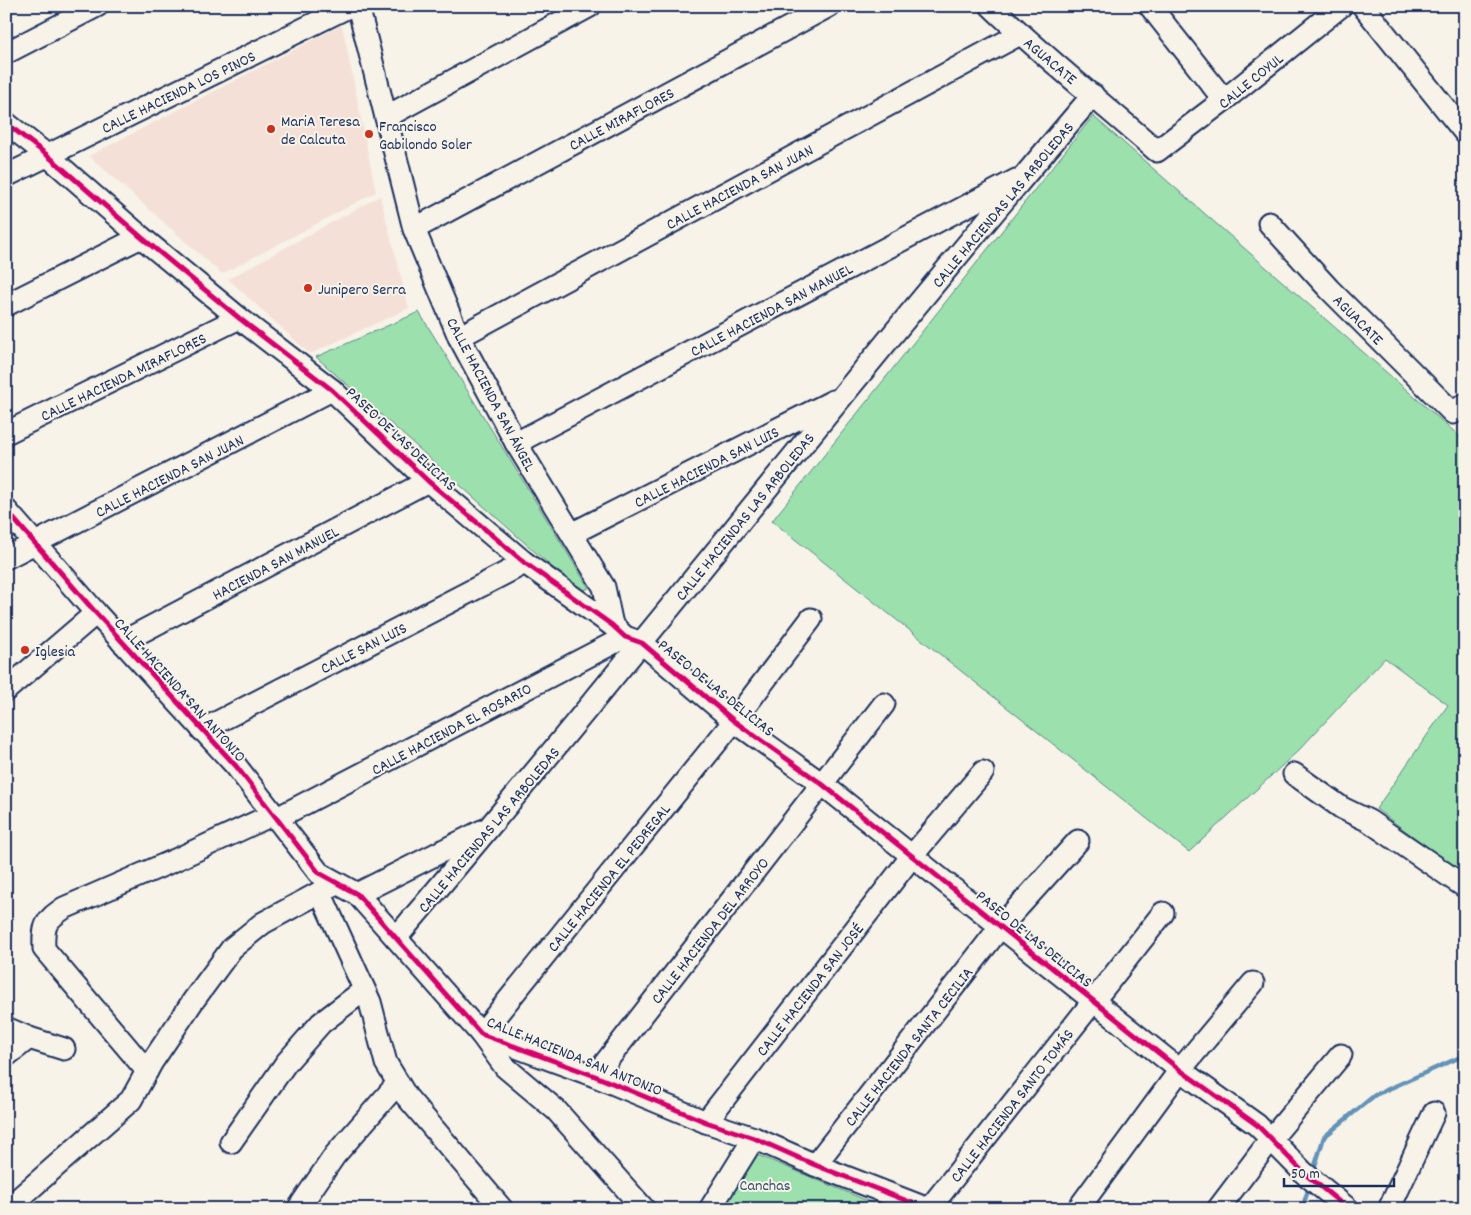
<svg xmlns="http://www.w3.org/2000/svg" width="1471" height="1215" font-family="Dekko,sans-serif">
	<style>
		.built { fill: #f5e0d8 }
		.green { fill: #9be0ad; stroke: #5b8886 }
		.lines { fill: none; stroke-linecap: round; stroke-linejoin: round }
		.stream { stroke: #6492b9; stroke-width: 4.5 }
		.minor-casing { stroke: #1b2f5e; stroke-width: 25 }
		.minor { stroke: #f7f3e8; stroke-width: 21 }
		.cycleway-casing { stroke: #f7f3e8; stroke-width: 8 }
		.cycleway { stroke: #d6006c; stroke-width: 5 }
		.poi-dot { fill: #c8321e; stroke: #f7f3e8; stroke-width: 2 }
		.labels { text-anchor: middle; stroke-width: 4; stroke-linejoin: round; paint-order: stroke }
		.street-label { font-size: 16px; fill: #1b2f5e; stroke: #f7f3e8 }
		.poi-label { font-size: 16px; fill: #1b2f5e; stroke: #f7f3e8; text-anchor: start }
		.park-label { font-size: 16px; fill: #35526e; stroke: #f7f3e8 }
	</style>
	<rect width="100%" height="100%" fill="#f7f3e8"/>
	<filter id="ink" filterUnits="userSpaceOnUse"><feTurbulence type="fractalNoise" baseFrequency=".02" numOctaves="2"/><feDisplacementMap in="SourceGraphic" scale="10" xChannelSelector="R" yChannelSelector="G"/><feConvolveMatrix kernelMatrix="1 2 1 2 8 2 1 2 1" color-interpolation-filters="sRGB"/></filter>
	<g filter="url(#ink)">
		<g class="built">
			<path d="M342,25L376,192L222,274L89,156Z"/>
			<path d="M380,196L409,308L310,354L228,279Z"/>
		</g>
		<g class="green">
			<path d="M1093,116L1465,441V875L1376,809L1448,705L1385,658L1299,750L1189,852L772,521Z"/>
			<path d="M419,312L589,588L580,592L316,357Z"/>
			<path d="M753,1153L887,1209H723Z"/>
		</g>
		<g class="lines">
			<g class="stream">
				<path d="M1313,1172L1324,1137L1375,1095L1465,1055"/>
				<path d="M1302,1209L1310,1184"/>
			</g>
			<defs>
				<g id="minor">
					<path d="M358,6L414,229L459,337L516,443L604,587L612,625"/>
					<path d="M991,6C1044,57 1102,103 1157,151L1224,100L1341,6"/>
					<path d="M1150,6L1224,100"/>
					<path d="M1363,6L1465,133"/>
					<path d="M6,53L97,6"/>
					<path d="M386,117L590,6"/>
					<path d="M6,123L47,155L141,237L239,318L332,390L428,481L525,563L612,625L625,637L642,643L734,721L822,784L1180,1070L1257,1125L1304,1173L1348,1209"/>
					<path d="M6,176L350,6"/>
					<path d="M1269,223L1329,289L1453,413L1465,404"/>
					<path d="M414,229L829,6"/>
					<path d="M6,305L141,237"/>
					<path d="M459,337L1020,34"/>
					<path d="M6,433L239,318"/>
					<path d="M516,443L1016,180"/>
					<path d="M6,510L96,613L236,766L319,873L357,894L481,1034L595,1076L706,1122L754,1138L815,1165L928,1209"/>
					<path d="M573,533L833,401"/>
					<path d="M6,558L332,390"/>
					<path d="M122,642L428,481"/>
					<path d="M6,690L96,613"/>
					<path d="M202,730L525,563"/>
					<path d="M1294,774L1342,808L1369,821L1465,887"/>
					<path d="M277,818L625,637"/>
					<path d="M320,892L370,1002L386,1063L406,1096L502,1209"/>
					<path d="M357,894L482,831"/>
					<path d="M396,938C633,660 856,372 1093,95"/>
					<path d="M6,1028L29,1038L64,1049"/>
					<path d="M6,1056L29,1038"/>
					<path d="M147,1071L44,949C43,925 45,921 64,908L175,860L274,814"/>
					<path d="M595,1076L884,704"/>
					<path d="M706,1122L912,856L983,772"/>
					<path d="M231,1142L286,1063L321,1023L364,990"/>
					<path d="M815,1165L1001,926L1078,841"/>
					<path d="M7,1209L131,1100L152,1062L193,1001L232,948L263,923L337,883"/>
					<path d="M298,1209L335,1155L398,1083"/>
					<path d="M644,1209L556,1110L505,1067L481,1034L734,721L811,619"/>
					<path d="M710,1209L754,1138"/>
					<path d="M929,1209L1163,913"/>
					<path d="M1078,1209L1180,1070L1253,983"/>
					<path d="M1218,1209L1271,1139L1341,1055"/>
					<path d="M1389,1209L1434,1113"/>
				</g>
			</defs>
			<use href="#minor" class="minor-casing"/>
			<use href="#minor" class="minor"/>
			<defs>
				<g id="cycleway">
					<path d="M6,123L47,155L141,237L239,318L332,390L428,481L525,563L612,625L625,637L642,643L734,721L822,784L1180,1070L1257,1125L1304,1173L1348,1209"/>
					<path d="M6,510L96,613L236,766L319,873L357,894L481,1034L595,1076L706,1122L754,1138L815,1165L928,1209"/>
				</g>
			</defs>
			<use href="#cycleway" class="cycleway-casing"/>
			<use href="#cycleway" class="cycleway"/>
		</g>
	</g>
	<g class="poi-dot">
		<circle cx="271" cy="129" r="5"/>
		<circle cx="369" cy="134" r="5"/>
		<circle cx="308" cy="288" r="5"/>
		<circle cx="25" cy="650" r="5"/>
	</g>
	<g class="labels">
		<g class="street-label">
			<text transform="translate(1051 60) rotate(40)" y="6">AGUACATE</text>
			<text transform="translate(1250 80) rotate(-39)" y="6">CALLE COYUL</text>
			<text transform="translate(178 91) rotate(-26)" y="6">CALLE HACIENDA LOS PINOS</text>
			<text transform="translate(621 118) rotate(-28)" y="6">CALLE MIRAFLORES</text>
			<text transform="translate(739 186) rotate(-28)" y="6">CALLE HACIENDA SAN JUAN</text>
			<text transform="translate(1002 204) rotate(-50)" y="6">CALLE HACIENDAS LAS ARBOLEDAS</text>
			<text transform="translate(771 309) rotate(-28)" y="6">CALLE HACIENDA SAN MANUEL</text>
			<text transform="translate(1359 319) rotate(45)" y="6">AGUACATE</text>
			<text transform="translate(123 376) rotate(-26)" y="6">CALLE HACIENDA MIRAFLORES</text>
			<text transform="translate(492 394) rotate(62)" y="6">CALLE HACIENDA SAN ÁNGEL</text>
			<text transform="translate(402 438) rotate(43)" y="6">PASEO DE LAS DELICIAS</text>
			<text transform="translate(706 466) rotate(-27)" y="6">CALLE HACIENDA SAN LUIS</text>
			<text transform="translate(169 475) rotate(-27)" y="6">CALLE HACIENDA SAN JUAN</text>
			<text transform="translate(744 516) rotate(-51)" y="6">CALLE HACIENDAS LAS ARBOLEDAS</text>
			<text transform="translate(275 562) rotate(-28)" y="6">HACIENDA SAN MANUEL</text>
			<text transform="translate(363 647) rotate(-27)" y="6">CALLE SAN LUIS</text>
			<text transform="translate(717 687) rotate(39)" y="6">PASEO DE LAS DELICIAS</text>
			<text transform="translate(181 689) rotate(48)" y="6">CALLE HACIENDA SAN ANTONIO</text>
			<text transform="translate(451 728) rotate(-28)" y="6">CALLE HACIENDA EL ROSARIO</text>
			<text transform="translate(488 829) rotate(-50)" y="6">CALLE HACIENDAS LAS ARBOLEDAS</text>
			<text transform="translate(608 877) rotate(-51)" y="6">CALLE HACIENDA EL PEDREGAL</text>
			<text transform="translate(709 930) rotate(-52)" y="6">CALLE HACIENDA DEL ARROYO</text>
			<text transform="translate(1035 938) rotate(39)" y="6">PASEO DE LAS DELICIAS</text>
			<text transform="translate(809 989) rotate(-52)" y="6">CALLE HACIENDA SAN JOSÉ</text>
			<text transform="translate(908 1046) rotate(-52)" y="6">CALLE HACIENDA SANTA CECILIA</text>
			<text transform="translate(575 1055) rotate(22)" y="6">CALLE HACIENDA SAN ANTONIO</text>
			<text transform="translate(1011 1105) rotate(-52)" y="6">CALLE HACIENDA SANTO TOMÁS</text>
		</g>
		<g class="poi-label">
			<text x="281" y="126">MariA Teresa<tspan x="281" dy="18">de Calcuta</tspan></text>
			<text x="379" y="131">Francisco<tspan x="379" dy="18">Gabilondo Soler</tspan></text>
			<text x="318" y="294">Junipero Serra</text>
			<text x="35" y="656">Iglesia</text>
		</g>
		<g class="park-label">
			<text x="765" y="1190">Canchas</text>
		</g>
	</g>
	<rect width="1471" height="1215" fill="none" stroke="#f7f3e8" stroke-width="25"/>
	<rect x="12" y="12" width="1446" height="1190" fill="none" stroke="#1b2f5e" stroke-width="2" filter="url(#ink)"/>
	<path d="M1284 1178v8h110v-8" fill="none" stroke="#1b2f5e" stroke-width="2.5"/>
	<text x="1291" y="1178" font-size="15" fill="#1b2f5e" stroke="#f7f3e8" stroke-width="4" paint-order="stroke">50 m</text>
</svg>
